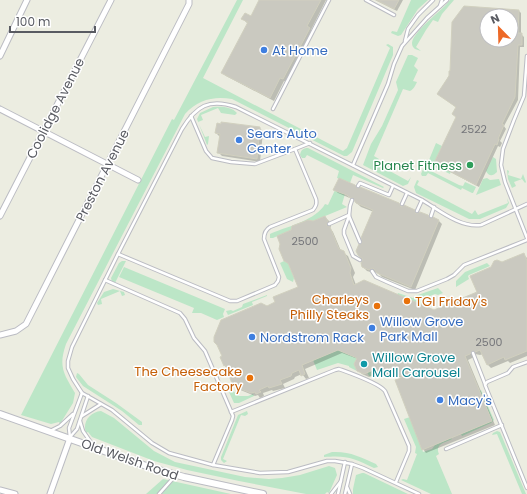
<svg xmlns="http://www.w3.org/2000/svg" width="527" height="494" font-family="Poppins,sans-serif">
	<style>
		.green { fill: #bce6c7 }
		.shadow { fill: #0003; fill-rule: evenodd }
		.building { fill: #cac9c0; stroke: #d1d0bf; fill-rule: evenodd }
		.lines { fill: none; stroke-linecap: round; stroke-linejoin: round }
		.service-casing { stroke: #bbbcc3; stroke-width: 4.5 }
		.minor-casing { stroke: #bbbcc3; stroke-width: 7 }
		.tertiary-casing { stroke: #bbbcc3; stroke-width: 8 }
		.service { stroke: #fff; stroke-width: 2.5 }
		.minor { stroke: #fff; stroke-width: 5 }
		.tertiary { stroke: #fff; stroke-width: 6 }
		.shop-dot { fill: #3f7fe0; stroke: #fff; stroke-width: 1.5 }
		.leisure-dot { fill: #2e9e5b; stroke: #fff; stroke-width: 1.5 }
		.food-dot { fill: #e8710a; stroke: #fff; stroke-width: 1.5 }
		.culture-dot { fill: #0f9aa8; stroke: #fff; stroke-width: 1.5 }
		.labels { text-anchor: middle; stroke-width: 3; stroke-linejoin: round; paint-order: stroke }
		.number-label { font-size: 11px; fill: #75767a }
		.shop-label { font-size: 13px; fill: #366cbe; stroke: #fff; text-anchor: start }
		.street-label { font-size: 13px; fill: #595b62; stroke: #fff }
		.leisure-label { font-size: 13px; fill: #27864d; stroke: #fff; text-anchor: end }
		.food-label { font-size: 13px; fill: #c56008; stroke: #fff; text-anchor: end }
		.culture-label { font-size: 13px; fill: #0d838f; stroke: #fff; text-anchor: start }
	</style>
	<rect width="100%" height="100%" fill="#ecede1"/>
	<g class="green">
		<path d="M237,0H243L203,78L343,151L347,148L390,48L386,45L388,44L393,47V55L352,152L347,156H344L232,99C213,96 198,100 185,114L66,344C58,367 64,374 75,393L73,403L60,424L59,422L51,424L21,415L172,119L174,120Z"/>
		<path d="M411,0H428L418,9L401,35L398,36L391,33L392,31L397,32Z"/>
		<path d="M450,0H454L442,14L438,22L433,20L426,30L416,47L421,51L415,49C413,47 412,46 412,43C413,31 443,10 450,0Z"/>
		<path d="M408,55H412L418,58L414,66L418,70L413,81L417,82C415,86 414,89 410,91L403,89L374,156L379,159L377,164L408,181L411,177L408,184L403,186L363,165L371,144L382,126L398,90L396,82Z"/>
		<path d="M213,107C222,106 232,107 237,113L235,115L221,113L218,108L201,115L203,120L198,122L205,137L209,136L208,144L207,145L197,119L200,113Z"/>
		<path d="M436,143L442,146L434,163L451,171L450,174L431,165L429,160Z"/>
		<path d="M308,148L310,149L384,187L383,188L353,175L350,183L337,178L339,171L307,155L305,158H302L300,155C301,150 303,148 308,148Z"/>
		<path d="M493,157L496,159L497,172C493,176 489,177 486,171Z"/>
		<path d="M425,168L459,185L463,186L465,182L476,187L473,193H472L462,188L461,190L428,173L426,176H422L421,174L423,169Z"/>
		<path d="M507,170L509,171L508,175L521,179L523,174L526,182L525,183L522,179L514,182L516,186L512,188L508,179Z"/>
		<path d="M487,178L490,180L499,179L501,185L476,195L483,179Z"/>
		<path d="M417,180L419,181L417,185L472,214L475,210L478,215L508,203L507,198L509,203L506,208L480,219H469L416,193L414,187Z"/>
		<path d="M335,190L345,194L342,204L347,207L313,221L308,220L306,222H304L292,226L291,230L273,238H270V234L272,233C289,226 316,220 325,204L328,205Z"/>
		<path d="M122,261H126L115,283L112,282L111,278L119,263Z"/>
		<path d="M284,261L288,263L294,278L293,282L287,279L280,263Z"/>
		<path d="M487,263L490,266L469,275L468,276L469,279L456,287V281L465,272Z"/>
		<path d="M124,267L225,309L223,314L224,317L217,320L201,313H192L194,308L119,277Z"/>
		<path d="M438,288L443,293L438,295L435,294L425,298L422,305L397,295L398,293L413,298L415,296Z"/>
		<path d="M113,289L124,292L125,295L122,296L120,291L101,299L102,304L98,305L97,303L104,292Z"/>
		<path d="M267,295V296L252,302L253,305L228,315L226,311L231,310L233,311L242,307L243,304Z"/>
		<path d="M338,350L358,356L354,364L357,371L349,367V366L338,363L317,370L313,360Z"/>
		<path d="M374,368L385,373V375L376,378L369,376L367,372Z"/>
		<path d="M77,373L79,374L88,385L116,403L142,422V425H139L122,411L83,386L76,377Z"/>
		<path d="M232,390L239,396H248L253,394L254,396L239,403H234L229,392Z"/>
		<path d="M481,390L494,420L491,423L462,436L461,434L492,421L480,391Z"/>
		<path d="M101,411L114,418L154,451L175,462L245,477L269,479L282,478L300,475L329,466L335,468L337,475L329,493L327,492L325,494H306L239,481L187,470L154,461L92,437L88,432L86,433C82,422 90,412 101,411Z"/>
		<path d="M247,411L248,414L245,416L241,415L223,459L227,461L224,463L221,460V457L238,415Z"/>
		<path d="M410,417L423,452L432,449L435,445L451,438L452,439C444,443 435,444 439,454L436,456L452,494H431L401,480L403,479L407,480L417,454L415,453L416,447L404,419Z"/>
		<path d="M497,431L500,432L526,494H522L497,434L492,435L493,433Z"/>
		<path d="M332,452C349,451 361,457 376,464L378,467L374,468C353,458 347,455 324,457V455Z"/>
		<path d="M362,473H364L408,494H353V489L356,475Z"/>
		<path d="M163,479L231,494H146Z"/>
	</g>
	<g class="shadow">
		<path d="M260,0H326L311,30L313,32L287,82L284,81L274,101L226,76L223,73L248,24L243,19L251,17Z"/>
		<path d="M375,0H403L397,11Z"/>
		<path d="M464,7L519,11L521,13V34L524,37V47H520L518,100L504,126L506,129L500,141L502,143L500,147L498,146L479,187L437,165L435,163L457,117V108L438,94L451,72ZM487,16H511V40H487Z"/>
		<path d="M260,128L263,132L260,162L222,156L218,152L220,137L216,133Z"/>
		<path d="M358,189L399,204L402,207L414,210L418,214L439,221L442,224L415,290L382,277L377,272L374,273L367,271L363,267V260L358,255L364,244L374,212L361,207L352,199L338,193L335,190Z"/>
		<path d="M325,217L329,221L331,226L330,228L333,232L341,251L348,256L355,273L353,277L356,285L434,311L478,293L502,263L523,254L527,258V356L510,363L508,361L491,368L487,364L483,354L480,355L475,354L474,357L468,360L495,425L426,453L423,449L402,378L393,374L390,377L376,371L375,375L369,377L362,374L358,370V359L342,353L305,369L309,378L306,379L302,374L295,377L294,379L283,384L285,388L273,391L272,390L263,393L264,396L260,398L258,395L255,396L238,389L234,385L228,368L225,365L267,307L277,303L299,287L290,265L285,261L313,223Z"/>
	</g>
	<g class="building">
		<path d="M259,0H321L307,26L310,28L283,79L280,78L270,98L221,73L248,22L241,19L245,13L251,16Z"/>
		<path d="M376,0H399L394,9Z"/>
		<path d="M464,6L519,10L518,33H522V45H518L515,97L502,124L504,125L498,139H499L497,145L495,144L476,185L434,163L456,117L452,114L456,107L437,94L449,76V71H450L452,22ZM487,16H511V40H487Z"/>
		<path d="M221,122L260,127L257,159L217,153L220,134L215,133L217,123L221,124Z"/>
		<path d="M339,178L355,185L357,188L360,187L399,203L401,207L404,205L415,210V212L416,214L420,212L428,215L430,218L433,217L439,220L411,287L377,273L373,268L369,270L362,267L361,263L363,259L358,255L356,251L359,244L362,243L361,238L373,210L356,203L353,198H350L347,195L333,190Z"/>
		<path d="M325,216L328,222L326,225L330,227L339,249L344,251L351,268L350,273L354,285L364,280L434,310L477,292L470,276L491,267L494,261L497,260L502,262L524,253L527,261V351L505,360L504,357L487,365L480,350L475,352L472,351L470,354L465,356L492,421L422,450L395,380L403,377L389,371L386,374L372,368L371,371L364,374L357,371L354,364L357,358L338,350L302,365L305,374L301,376L299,370L292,373L291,376L280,380L282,384L269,388L268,386L259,390L261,392L256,394L255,392L251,393L233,386L225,365L224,366L220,357L222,356L217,345L214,342V337L221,320L261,303L267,306L275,302L273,297L298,287L288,263L284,261L279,249L280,244L277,236L291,230L292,226L308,220L313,221Z"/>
	</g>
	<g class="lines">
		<defs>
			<g id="service">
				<path d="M366,0L394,15"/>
				<path d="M440,6L442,0"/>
				<path d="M405,41L408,29L418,15L433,0"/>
				<path d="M527,56L524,96L514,120L503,149L501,165L505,182L527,238"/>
				<path d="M273,109L329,0"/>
				<path d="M191,116L206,151L212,158L231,162L255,164L295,149"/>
				<path d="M353,165L388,84L394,64L402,46L427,18L447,0"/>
				<path d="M358,186L360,183L389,195L393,186"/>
				<path d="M352,200L350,206L349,216L344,230V234L353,256L360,260"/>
				<path d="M402,204L407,193"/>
				<path d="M417,211L422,200"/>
				<path d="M349,216L360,242"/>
				<path d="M431,216L434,207"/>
				<path d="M329,224L349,215"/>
				<path d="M118,254L230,301H237L275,285L278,281L279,277L264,239C264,234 265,230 270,227L313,210C316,206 317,204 316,199L295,149L310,143"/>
				<path d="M372,271L376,277L387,282L408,291H417L447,279L454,275L464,265L527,240"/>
				<path d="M105,280L180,313L185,319L194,338L205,351L233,416L232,420L213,465"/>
				<path d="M473,353L485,384"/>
				<path d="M527,362L513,367L508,373L487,382L485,385L527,488"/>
				<path d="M231,412L335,370L339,369C350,373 379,383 385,391L409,446V451L396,482"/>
				<path d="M82,416L101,404"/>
				<path d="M80,421L83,431L92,444"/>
				<path d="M50,431L60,426L73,414"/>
				<path d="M70,437L77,429L88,396"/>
				<path d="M70,438L69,428L82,393"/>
				<path d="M446,449L502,425"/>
				<path d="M347,487L350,494"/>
				<path d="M159,494L176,475"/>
				<path d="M331,494L341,481"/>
				<path d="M338,494L345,462"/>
				<path d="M345,494L352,464"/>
				<path d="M419,494L363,468L352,464L335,461H327L288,472L260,473L213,465L169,453L152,443L112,410L82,393L73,379L68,368V361L72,347L118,254L182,129C196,106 209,98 236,107L422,200C439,210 460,228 481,225L527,204"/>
			</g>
			<g id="minor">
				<path d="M0,56L27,0"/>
				<path d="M0,109L138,180"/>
				<path d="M0,216L111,0"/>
				<path d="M0,335L16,331L26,324L189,4V0"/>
				<path d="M0,490L15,494"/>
				<path d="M50,494L70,438"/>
			</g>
			<path id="tertiary" d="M0,414L152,468L184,477L263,494"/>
		</defs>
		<use href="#service" class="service-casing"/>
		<use href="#minor" class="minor-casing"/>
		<use href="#tertiary" class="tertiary-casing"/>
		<use href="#service" class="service"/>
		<use href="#minor" class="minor"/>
		<use href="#tertiary" class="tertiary"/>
	</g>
	<g class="shop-dot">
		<circle cx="264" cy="50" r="4"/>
		<circle cx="239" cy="140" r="4"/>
		<circle cx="372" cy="328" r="4"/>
		<circle cx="252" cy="337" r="4"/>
		<circle cx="440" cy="400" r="4"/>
	</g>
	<circle class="leisure-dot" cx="470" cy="165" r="4"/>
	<g class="food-dot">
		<circle cx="407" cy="301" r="4"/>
		<circle cx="377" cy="306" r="4"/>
		<circle cx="250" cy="378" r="4"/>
	</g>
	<circle class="culture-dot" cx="364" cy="364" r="4"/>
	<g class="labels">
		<g class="number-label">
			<text x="474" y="133">2522</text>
			<text x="305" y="245">2500</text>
			<text x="489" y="346">2500</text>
		</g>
		<g class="shop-label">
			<text x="272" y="55">At Home</text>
			<text x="247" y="138">Sears Auto<tspan x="247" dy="15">Center</tspan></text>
			<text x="380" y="326">Willow Grove<tspan x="380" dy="15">Park Mall</tspan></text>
			<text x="260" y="342">Nordstrom Rack</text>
			<text x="448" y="405">Macy's</text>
		</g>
		<g class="street-label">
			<text transform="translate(55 108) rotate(-63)" y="5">Coolidge Avenue</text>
			<text transform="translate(102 175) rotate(-63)" y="5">Preston Avenue</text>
			<text transform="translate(130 459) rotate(19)" y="5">Old Welsh Road</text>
		</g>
		<g class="leisure-label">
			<text x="462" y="170">Planet Fitness</text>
		</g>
		<g class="food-label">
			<text x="369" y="304">Charleys<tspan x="369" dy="15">Philly Steaks</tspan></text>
			<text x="415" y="306" text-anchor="start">TGI Friday's</text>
			<text x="242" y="376">The Cheesecake<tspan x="242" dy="15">Factory</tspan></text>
		</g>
		<g class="culture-label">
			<text x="372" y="362">Willow Grove<tspan x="372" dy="15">Mall Carousel</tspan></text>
		</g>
	</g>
	<g transform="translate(499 28) rotate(337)"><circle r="19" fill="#ffffff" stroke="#bdbdc0"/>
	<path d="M0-3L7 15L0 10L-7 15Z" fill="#ed6927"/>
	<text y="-6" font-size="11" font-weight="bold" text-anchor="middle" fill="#595b62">N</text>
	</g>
	<path d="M10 26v6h85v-6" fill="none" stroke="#595b62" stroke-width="2"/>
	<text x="16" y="26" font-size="12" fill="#595b62" stroke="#ffffff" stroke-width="3" paint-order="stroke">100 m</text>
</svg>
